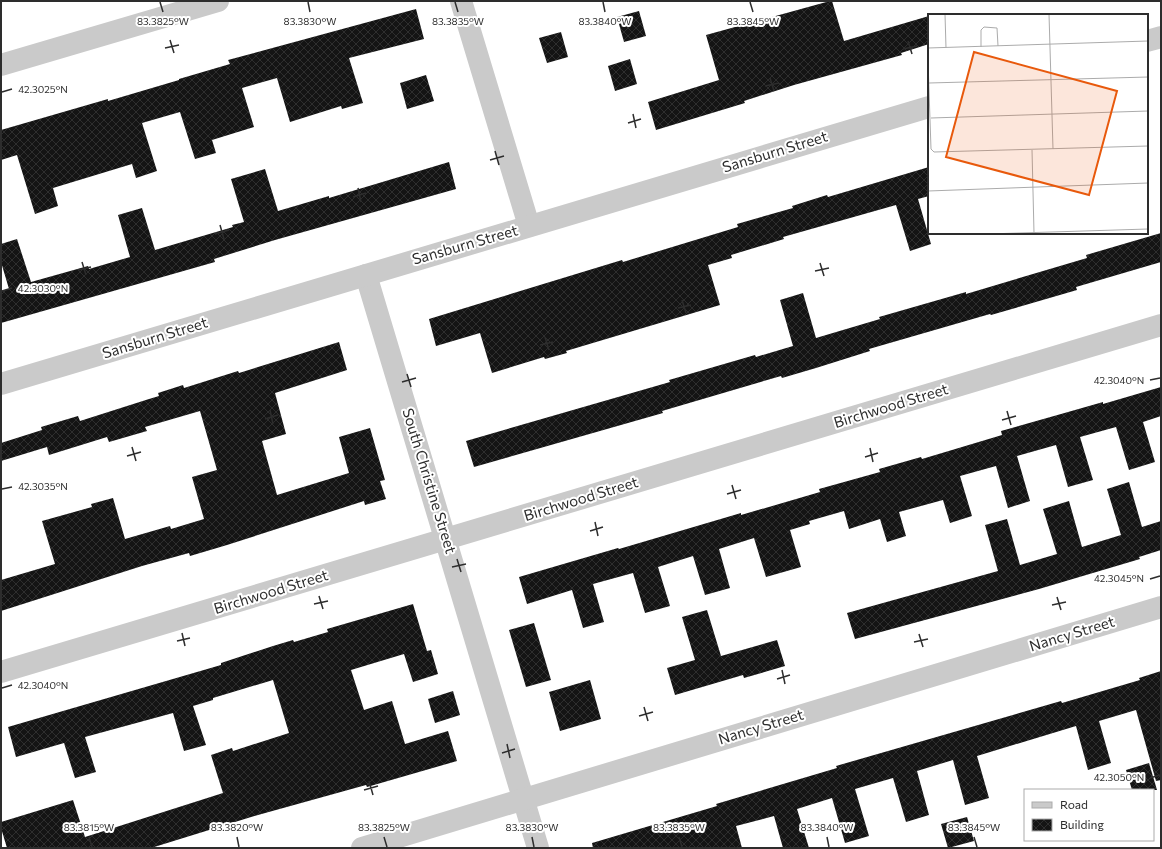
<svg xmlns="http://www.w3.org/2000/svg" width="1162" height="849" font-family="Commissioner,sans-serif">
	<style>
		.building { fill: url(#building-cross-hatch) }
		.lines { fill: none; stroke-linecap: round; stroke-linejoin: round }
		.minor { stroke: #cacaca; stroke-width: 22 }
		.tertiary { stroke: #cacaca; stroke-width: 22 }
		.ticks { fill: none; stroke: #2d2d2d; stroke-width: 1.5 }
		.labels { text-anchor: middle; stroke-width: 4; stroke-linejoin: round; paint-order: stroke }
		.street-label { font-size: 15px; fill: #2d2d2d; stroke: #fff }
		.inset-road { fill: none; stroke: #ababab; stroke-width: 1 }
		.view { fill: #e8590c; fill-opacity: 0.15; stroke: #e8590c; stroke-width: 2 }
		.inset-edge { fill: none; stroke: #2d2d2d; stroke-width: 2 }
		.ticks-label { font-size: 10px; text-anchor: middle; fill: #2d2d2d; stroke: #fff; stroke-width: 4; stroke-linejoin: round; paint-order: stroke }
	</style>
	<defs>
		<pattern id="building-cross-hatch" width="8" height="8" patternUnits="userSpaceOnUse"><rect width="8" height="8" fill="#141414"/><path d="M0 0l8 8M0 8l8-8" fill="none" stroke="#2e2e2e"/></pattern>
	</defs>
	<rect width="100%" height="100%" fill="#fff"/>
	<g class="building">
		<path d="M830,1H832L844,41L929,16V44L901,53L902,55L794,85L744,101L745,103L656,130L648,102L719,80L706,35Z"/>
		<path d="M416,9L424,39L349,58L363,103L342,109L341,106L290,122L277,78L242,88L254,127L212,140L216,153L195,159L180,112L142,123L157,171L136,178L132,164L53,188L58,206L35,214L17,155L1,160V130L108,99V101L179,80V79L230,64L228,60Z"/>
		<path d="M639,11L646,36L624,42L617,17Z"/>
		<path d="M561,32L568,57L547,63L539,38Z"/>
		<path d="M630,59L637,84L615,91L608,66Z"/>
		<path d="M426,75L434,101L407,109L400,83Z"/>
		<path d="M449,162L456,189L275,240L214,259L215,262L1,323V291L9,289L1,262V244L17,239L31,282L88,266L89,269L130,257L118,215L142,208L155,250L233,227L232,225L244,222L231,179L265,169L278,211L329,196V198Z"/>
		<path d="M929,167V196L918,199L931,244L910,251L896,205L783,237L784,239L731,255L732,258L708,265L720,305L566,351L567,353L545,359L544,357L492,373L480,333L436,346L429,319L622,260L623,262L738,227L737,224L793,208L792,206L827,195L828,197Z"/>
		<path d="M1161,233V262L1076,287L1077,290L991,315L990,314L869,349L870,351L816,368L782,378L781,376L662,411L663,413L474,467L466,441L670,382L669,380L755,355L756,357L793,346L780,300L803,293L816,338L880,319L879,317L966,292V294L1087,258L1086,255Z"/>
		<path d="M339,342L347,370L275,393L286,434L262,441L277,495L349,473L339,437L370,428L385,480L380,481L386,499L365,505L364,501L227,545L190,556L189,553L142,566L1,611V580L55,564L42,521L92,507L91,504L113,498L125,539L170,526L171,529L204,519L192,477L217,470L200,411L145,427L147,431L109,442L107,437L49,455L47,447L1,461V443L42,430L41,427L78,416L80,421L149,399L159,396L158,393L183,385L184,388L238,371L239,373Z"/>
		<path d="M1161,387V416L1143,422L1155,462L1129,470L1116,427L1080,437L1093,480L1068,487L1056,445L1017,456L1030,501L1008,508L996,466L960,476L972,516L950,523L943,500L899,512L906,536L887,542L880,519L849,529L844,511L809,521L810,524L790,530L801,567L766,577L754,538L719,549L730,588L705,595L693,556L658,567L670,606L645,613L633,573L593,584L604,622L583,628L572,590L527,604L519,577L618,548L619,549L741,513V515L820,492L819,489L880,472L879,469L921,457L922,459L1002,435L1001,431L1061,414L1103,402V404Z"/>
		<path d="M1129,482L1142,527L1161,521V550L1139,557L1140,559L1039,589L855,639L847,613L998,571L985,525L1007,519L1020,565L1057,554L1043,509L1069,501L1082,547L1121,535L1107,489Z"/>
		<path d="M413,604L427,651L431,650L438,674L413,682L404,654L351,670L364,710L392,701L405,744L448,731L457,761L367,787L366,785L258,815L151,848H7L1,828V822L73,800L85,837L223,793L211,755L232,748L233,751L289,733L273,680L213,698V700L193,706L206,745L184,751L173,713L85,737L96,772L75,778L64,743L16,757L8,727L221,665V663L273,646L293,640L294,642L328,632L327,629Z"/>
		<path d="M707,610L721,656L777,640L785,666L744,678L743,675L675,695L667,668L695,660L682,617Z"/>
		<path d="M534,623L551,680L526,687L509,630Z"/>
		<path d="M1161,671V780L1156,781L1136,710L1099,721L1111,763L1088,770L1076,726L977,756L989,798L965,805L953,760L917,771L929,815L906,822L893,778L855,789L869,836L845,843L832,798L797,809L809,848H783L774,816L736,826L742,848H593L592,843L717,806L716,804L837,768L836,766L1061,701L1062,703L1140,680L1139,678Z"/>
		<path d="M590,680L601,719L560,731L549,692Z"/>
		<path d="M453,691L460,715L435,723L428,699Z"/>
		<path d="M1149,763L1157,790H1132L1126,770Z"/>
		<path d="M967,817L974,841L948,848L941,824Z"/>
	</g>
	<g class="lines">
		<g class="minor">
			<path d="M461,1L529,226"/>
			<path d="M1147,41L1161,37"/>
			<path d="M366,275L538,848"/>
			<path d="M1,384L929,107"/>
			<path d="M1,672L1161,325"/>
			<path d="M362,848L1161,607"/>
		</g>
		<path class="tertiary" d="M1,65L218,1"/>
	</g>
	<path class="ticks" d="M160,2L163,12M308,2L310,12M455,2L458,12M603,2L605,12M750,2L753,12M170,40L174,53M908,41L912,54M165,48L179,45M903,49L917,46M770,78L774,91M765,86L779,83M2,92L12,89M633,114L636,128M628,123L641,119M495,151L499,165M490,160L504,156M358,188L361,202M353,197L366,193M220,225L224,239M215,234L229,230M82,262L86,275M820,263L824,276M78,270L91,267M815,271L829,268M2,291L12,288M682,300L686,313M678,308L691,305M545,337L549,350M540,345L553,342M407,374L411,387M1150,380L1160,378M402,382L416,378M270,410L273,424M1007,411L1011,425M265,419L278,415M1002,420L1016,416M132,447L136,461M870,448L873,462M127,456L141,452M865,457L878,453M732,485L736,499M2,489L12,487M727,494L741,490M595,522L598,536M590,531L603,527M457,559L461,572M452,567L466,564M1150,579L1160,576M319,596L323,609M1057,597L1061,610M314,604L328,601M1052,605L1066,602M182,633L185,646M919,634L923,647M177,641L190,638M914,642L928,639M782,670L785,684M777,679L790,675M2,688L12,685M644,707L648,721M639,716L653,712M507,744L510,758M502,753L515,749M1150,778L1160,775M369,781L373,795M364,790L378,786M89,837L92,847M237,837L239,847M384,837L387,847M532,837L534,847M679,837L682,847M827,837L829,847M974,837L977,847"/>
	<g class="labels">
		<g class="street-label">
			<text transform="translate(775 152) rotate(-17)" y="5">Sansburn Street</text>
			<text transform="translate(465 245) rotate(-16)" y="5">Sansburn Street</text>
			<text transform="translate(155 338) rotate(-17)" y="5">Sansburn Street</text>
			<text transform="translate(891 406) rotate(-17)" y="5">Birchwood Street</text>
			<text transform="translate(429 481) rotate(73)" y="5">South Christine Street</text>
			<text transform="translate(581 499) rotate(-17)" y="5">Birchwood Street</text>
			<text transform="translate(271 592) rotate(-17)" y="5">Birchwood Street</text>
			<text transform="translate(1072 634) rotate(-17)" y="5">Nancy Street</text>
			<text transform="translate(761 727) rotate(-17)" y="5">Nancy Street</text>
		</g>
	</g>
	<g transform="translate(928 14)">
		<rect width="220" height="220" fill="#fff"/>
		<path class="inset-road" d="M17,0L18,34M121,0L125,135M53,33V16L56,13L69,14L70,32M0,34L220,27M0,47L3,135L6,138L220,132M1,69L220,63M3,104L220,97M104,136L106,219M0,177L220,169M59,220L220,215"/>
		<path class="view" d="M46,38L189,77L161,181L18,143Z"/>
		<rect width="220" height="220" class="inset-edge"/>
	</g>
	<g class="ticks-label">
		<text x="163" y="25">83.3825°W</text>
		<text x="310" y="25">83.3830°W</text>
		<text x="458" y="25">83.3835°W</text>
		<text x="605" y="25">83.3840°W</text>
		<text x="753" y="25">83.3845°W</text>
		<text x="43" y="93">42.3025°N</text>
		<text x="43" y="292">42.3030°N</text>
		<text x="1119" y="384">42.3040°N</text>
		<text x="43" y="490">42.3035°N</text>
		<text x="1119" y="582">42.3045°N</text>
		<text x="43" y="689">42.3040°N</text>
		<text x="1119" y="781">42.3050°N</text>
		<text x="89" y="831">83.3815°W</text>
		<text x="237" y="831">83.3820°W</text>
		<text x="384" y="831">83.3825°W</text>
		<text x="532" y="831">83.3830°W</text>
		<text x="679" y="831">83.3835°W</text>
		<text x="827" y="831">83.3840°W</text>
		<text x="974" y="831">83.3845°W</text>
	</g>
	<rect width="1162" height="849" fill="none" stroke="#2d2d2d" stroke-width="4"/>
	<rect x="1024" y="789" width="130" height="52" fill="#ffffff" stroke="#ababab"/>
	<rect x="1032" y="802" width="20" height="6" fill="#cacaca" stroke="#ababab"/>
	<text x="1060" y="809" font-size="12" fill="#2d2d2d">Road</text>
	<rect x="1032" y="819" width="20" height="12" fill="url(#building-cross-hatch)" stroke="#ababab"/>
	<text x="1060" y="829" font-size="12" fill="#2d2d2d">Building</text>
</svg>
